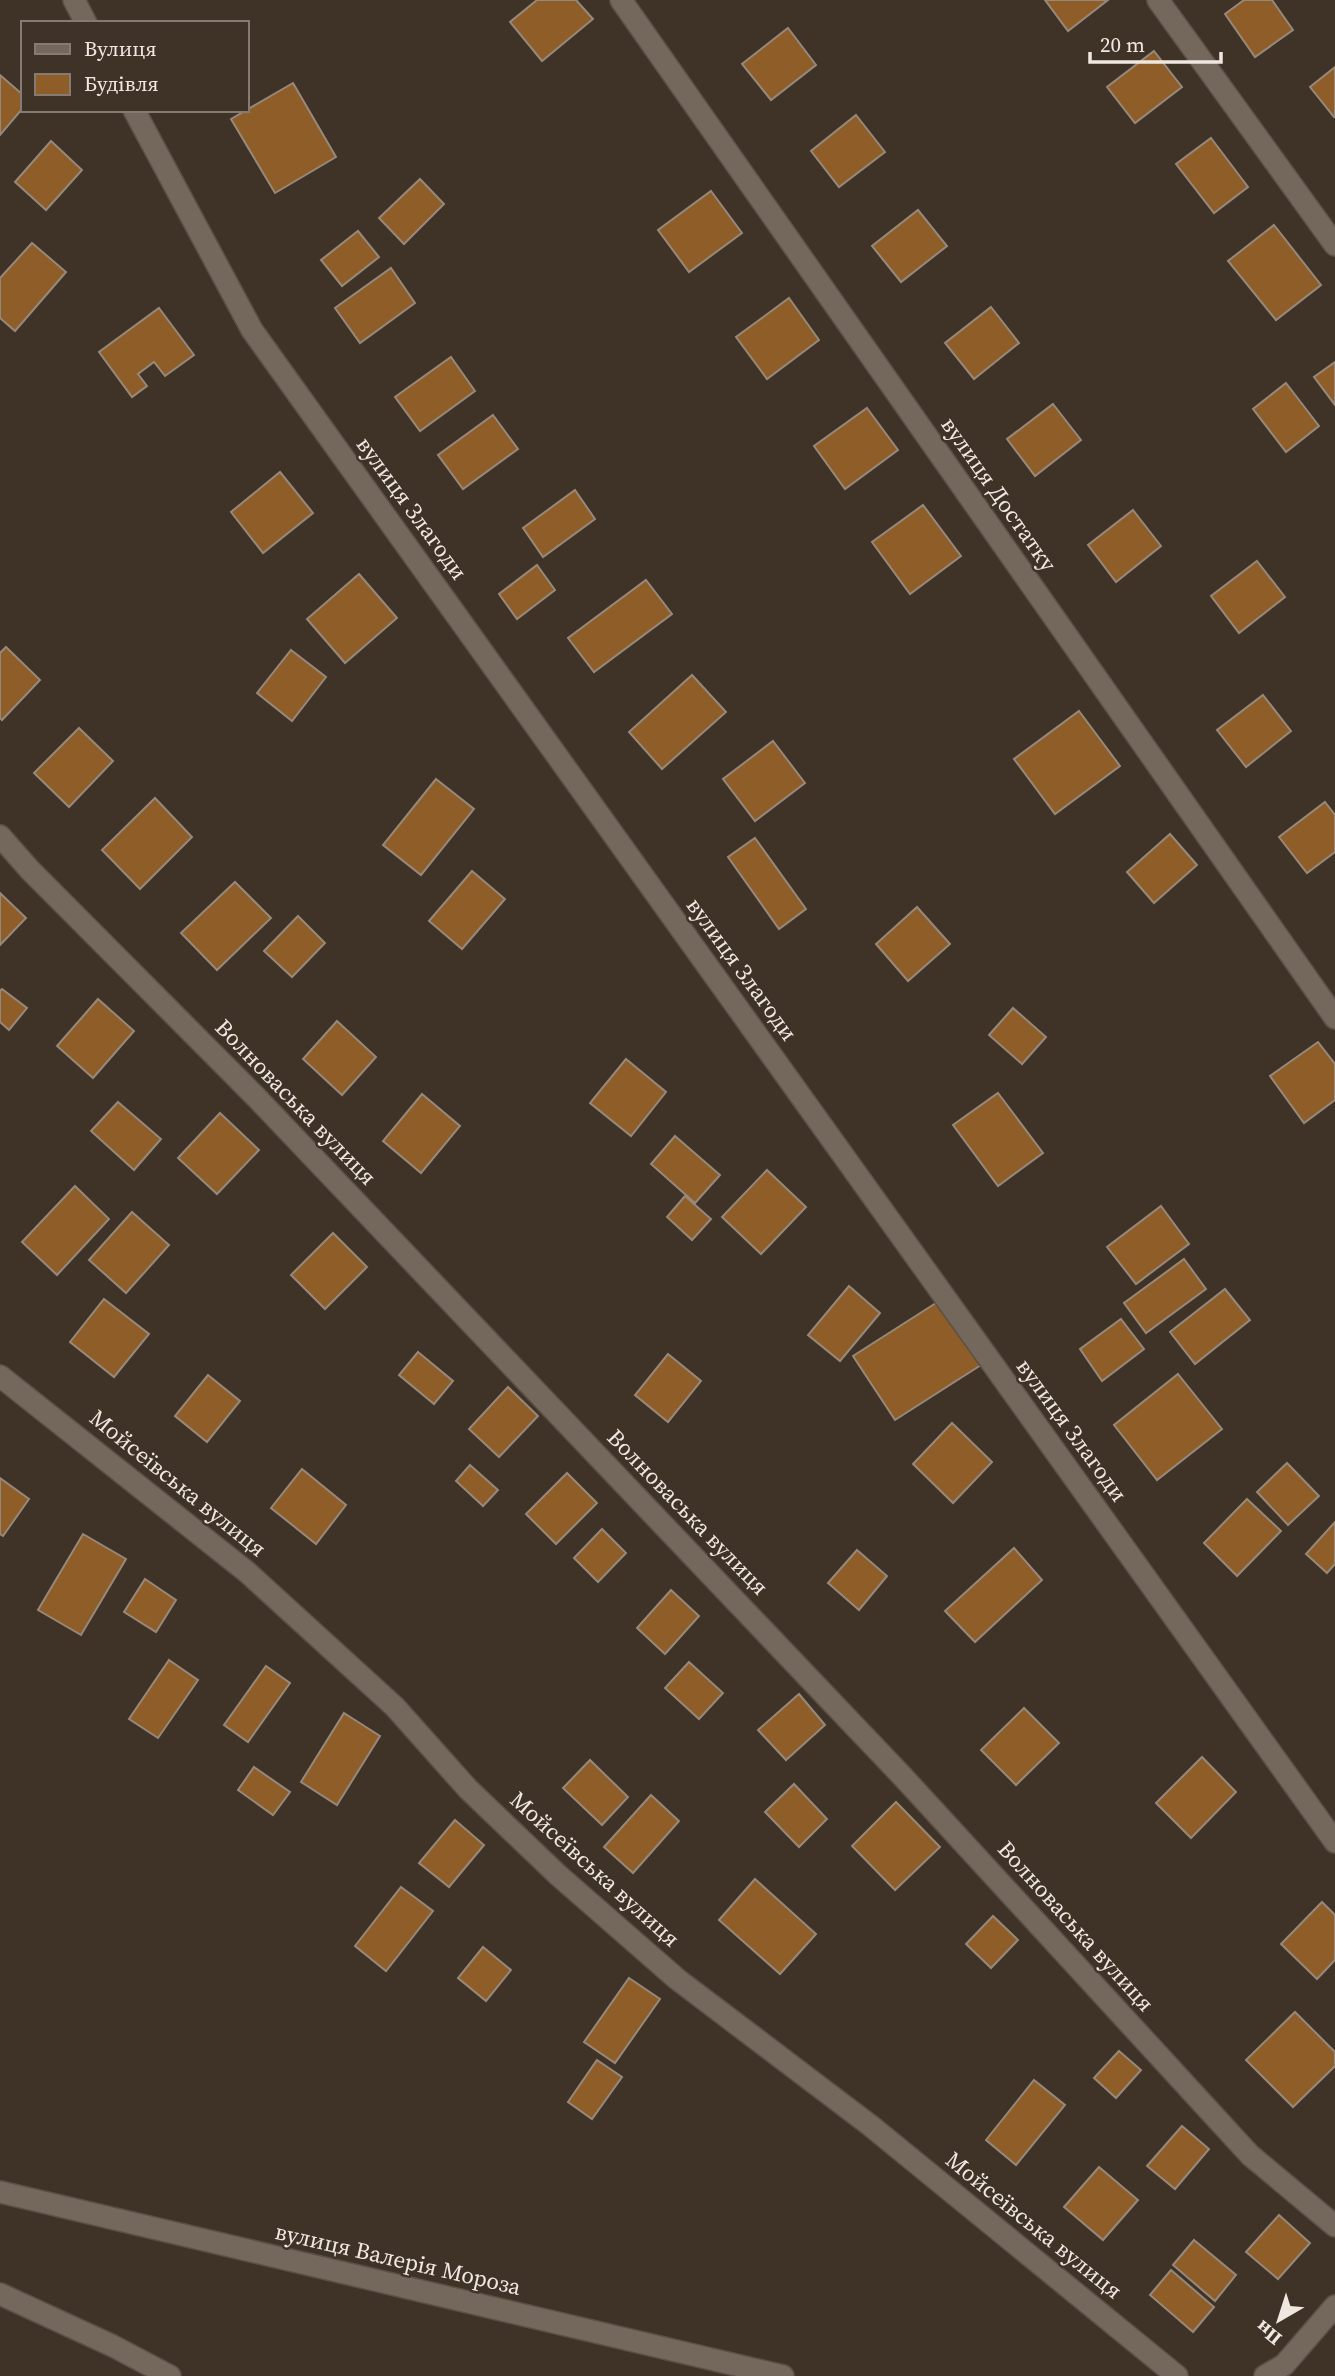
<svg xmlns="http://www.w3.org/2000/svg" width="1335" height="2376" font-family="'Source Serif 4',serif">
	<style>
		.building { fill: #8f5e28; stroke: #96887b; stroke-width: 2 }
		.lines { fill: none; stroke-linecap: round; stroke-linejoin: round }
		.minor-casing { stroke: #5a5046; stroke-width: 24 }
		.minor { stroke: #74675b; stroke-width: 21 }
		.labels { text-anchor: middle; stroke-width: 5; stroke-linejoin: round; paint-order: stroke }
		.street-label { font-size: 23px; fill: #efe7e0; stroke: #3f3328 }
	</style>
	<rect width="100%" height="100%" fill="#3f3328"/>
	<g class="building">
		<path d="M537,0H576L593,19L542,61L510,22Z"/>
		<path d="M1045,0H1108L1068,31Z"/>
		<path d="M1244,0H1272L1293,30L1255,57L1225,14Z"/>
		<path d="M788,28L816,65L771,100L742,64Z"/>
		<path d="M1154,51L1182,87L1135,123L1107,87Z"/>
		<path d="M1335,67V116L1334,117L1310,87Z"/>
		<path d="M0,75L23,95V108L0,135Z"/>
		<path d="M293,83L336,157L275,193L231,119Z"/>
		<path d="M856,115L885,152L839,187L811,151Z"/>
		<path d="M1211,138L1248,187L1214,213L1176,164Z"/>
		<path d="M51,141L82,170L46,210L15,182Z"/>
		<path d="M420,179L444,204L404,244L379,218Z"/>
		<path d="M711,191L742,233L689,272L658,230Z"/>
		<path d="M918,210L947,246L901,282L872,246Z"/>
		<path d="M1274,225L1321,285L1276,320L1228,261Z"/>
		<path d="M358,231L379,257L342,286L321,260Z"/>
		<path d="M32,243L66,272L15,331L0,318V278Z"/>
		<path d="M391,268L415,303L360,343L335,308Z"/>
		<path d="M789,298L819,340L767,379L736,337Z"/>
		<path d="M991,307L1019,343L974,379L945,343Z"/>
		<path d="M159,308L194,355L165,376L154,362L138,374L147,386L132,397L99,352Z"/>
		<path d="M451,357L475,391L420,431L395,397Z"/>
		<path d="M1335,362V405L1314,377Z"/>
		<path d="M1286,383L1319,426L1286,452L1253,409Z"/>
		<path d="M1053,404L1081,440L1035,476L1007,439Z"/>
		<path d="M867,408L898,450L845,489L814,446Z"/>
		<path d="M493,415L518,449L463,489L438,455Z"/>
		<path d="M280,472L313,513L263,553L231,512Z"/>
		<path d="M575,490L595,519L543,557L523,528Z"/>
		<path d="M923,505L961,556L910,594L872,542Z"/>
		<path d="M1133,510L1161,546L1116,582L1088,545Z"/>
		<path d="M1257,561L1285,597L1239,633L1211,596Z"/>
		<path d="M537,565L555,590L517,619L499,594Z"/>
		<path d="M359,574L397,618L345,663L307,619Z"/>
		<path d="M646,580L672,614L594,672L568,638Z"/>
		<path d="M6,647L40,680L2,720L0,718V653Z"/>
		<path d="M291,650L326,677L292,721L257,693Z"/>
		<path d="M692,675L726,712L662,769L629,732Z"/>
		<path d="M1263,695L1291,731L1246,767L1217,730Z"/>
		<path d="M1079,711L1120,766L1055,814L1014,759Z"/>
		<path d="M79,728L113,761L69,807L34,773Z"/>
		<path d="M773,741L805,783L755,821L723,779Z"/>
		<path d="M436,779L474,809L421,875L383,845Z"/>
		<path d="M155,798L192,837L140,889L102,850Z"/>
		<path d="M1325,802L1335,815V852L1307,873L1279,837Z"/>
		<path d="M1170,834L1197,865L1154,903L1127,872Z"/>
		<path d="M755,838L806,909L779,929L728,857Z"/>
		<path d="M472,871L505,899L462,949L429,921Z"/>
		<path d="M235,882L271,918L217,970L181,933Z"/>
		<path d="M0,893L26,918L0,945Z"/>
		<path d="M917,907L950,944L908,981L876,944Z"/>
		<path d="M298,916L325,943L292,977L264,951Z"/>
		<path d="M2,989L27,1008L9,1030L0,1022V991Z"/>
		<path d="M98,999L134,1031L93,1078L57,1046Z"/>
		<path d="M1013,1008L1046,1037L1022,1064L989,1035Z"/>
		<path d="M337,1021L376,1057L342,1095L303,1059Z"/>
		<path d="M1318,1042L1335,1064V1100L1304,1123L1270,1076Z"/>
		<path d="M626,1059L666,1092L631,1136L590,1103Z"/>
		<path d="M998,1093L1043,1153L998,1186L953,1125Z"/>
		<path d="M422,1094L460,1126L421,1173L383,1141Z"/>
		<path d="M118,1102L161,1139L134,1170L91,1131Z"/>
		<path d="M220,1113L259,1150L217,1194L178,1158Z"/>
		<path d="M675,1136L720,1175L695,1203L651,1164Z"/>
		<path d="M767,1170L806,1207L761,1254L722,1217Z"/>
		<path d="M75,1186L109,1219L57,1275L22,1242Z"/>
		<path d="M685,1196L711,1219L692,1240L667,1217Z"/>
		<path d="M1161,1206L1189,1244L1136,1284L1107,1247Z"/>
		<path d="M132,1212L169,1245L126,1293L89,1260Z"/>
		<path d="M333,1233L367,1267L325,1309L291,1275Z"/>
		<path d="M1184,1259L1206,1289L1146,1333L1124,1303Z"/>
		<path d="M849,1286L880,1313L840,1361L808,1335Z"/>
		<path d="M1225,1289L1250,1320L1195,1364L1170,1332Z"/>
		<path d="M104,1299L149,1334L114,1377L70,1342Z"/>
		<path d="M939,1301L981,1365L895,1420L853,1356Z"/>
		<path d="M1121,1319L1144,1349L1102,1381L1080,1349Z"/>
		<path d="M418,1352L453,1381L434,1404L399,1375Z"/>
		<path d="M668,1354L701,1381L668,1422L635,1395Z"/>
		<path d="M1178,1374L1222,1429L1157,1480L1114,1425Z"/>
		<path d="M208,1375L240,1401L207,1442L175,1416Z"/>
		<path d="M508,1387L538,1416L499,1457L469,1429Z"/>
		<path d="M952,1423L992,1462L953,1503L913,1464Z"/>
		<path d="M1287,1463L1319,1496L1288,1525L1257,1492Z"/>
		<path d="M470,1465L498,1490L483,1506L456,1481Z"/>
		<path d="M302,1469L346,1505L316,1544L271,1508Z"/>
		<path d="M567,1473L597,1503L556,1544L526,1514Z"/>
		<path d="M0,1478L29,1499L3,1536L0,1534Z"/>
		<path d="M1247,1499L1281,1531L1237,1576L1204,1543Z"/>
		<path d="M1335,1522V1564L1327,1573L1306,1554Z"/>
		<path d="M602,1529L626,1553L598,1582L574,1558Z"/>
		<path d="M83,1534L126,1559L81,1635L38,1610Z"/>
		<path d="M1014,1548L1042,1580L975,1642L945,1611Z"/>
		<path d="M857,1550L887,1576L859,1610L828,1583Z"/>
		<path d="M145,1579L176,1600L156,1632L124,1612Z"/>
		<path d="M671,1590L699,1616L665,1654L637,1628Z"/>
		<path d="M169,1660L198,1680L158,1738L129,1719Z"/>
		<path d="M689,1662L723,1693L699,1719L665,1688Z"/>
		<path d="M266,1666L290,1683L248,1742L224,1725Z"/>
		<path d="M799,1694L825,1725L786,1760L758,1730Z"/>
		<path d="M1024,1708L1059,1743L1016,1785L981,1750Z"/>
		<path d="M344,1713L380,1736L337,1805L301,1782Z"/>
		<path d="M1202,1757L1236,1792L1191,1838L1156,1803Z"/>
		<path d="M590,1760L628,1797L602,1825L563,1788Z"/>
		<path d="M254,1767L290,1792L273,1815L238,1790Z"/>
		<path d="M794,1784L827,1819L799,1847L765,1812Z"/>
		<path d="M651,1795L679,1821L633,1873L604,1847Z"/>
		<path d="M896,1802L940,1847L895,1890L852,1846Z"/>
		<path d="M455,1820L484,1845L449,1887L419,1863Z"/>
		<path d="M755,1879L816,1934L780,1974L719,1920Z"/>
		<path d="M401,1887L433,1911L386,1971L355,1946Z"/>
		<path d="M1322,1902L1335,1915V1960L1317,1979L1281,1944Z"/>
		<path d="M993,1916L1018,1940L991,1968L966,1944Z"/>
		<path d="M483,1947L511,1970L486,2001L458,1978Z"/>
		<path d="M629,1978L660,1999L615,2063L584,2042Z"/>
		<path d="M1295,2012L1335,2052V2066L1293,2107L1246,2060Z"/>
		<path d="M1119,2051L1141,2070L1116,2098L1094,2078Z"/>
		<path d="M597,2060L622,2077L592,2119L568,2102Z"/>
		<path d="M1034,2080L1065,2105L1016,2165L986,2140Z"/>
		<path d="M1182,2126L1209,2149L1175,2189L1147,2166Z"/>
		<path d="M1099,2167L1138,2200L1103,2240L1064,2207Z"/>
		<path d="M1279,2215L1310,2243L1278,2279L1246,2252Z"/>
		<path d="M1194,2240L1236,2275L1215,2301L1173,2265Z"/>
		<path d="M1171,2270L1214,2307L1193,2332L1150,2295Z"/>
	</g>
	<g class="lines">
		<defs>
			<g id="minor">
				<path d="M74,0L86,23"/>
				<path d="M621,0L1335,1018"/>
				<path d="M1158,0L1335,245"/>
				<path d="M134,110L252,330L1335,1842"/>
				<path d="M0,836L30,870L256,1097L904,1778L1250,2155L1335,2226"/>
				<path d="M0,1376L247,1572L395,1707L468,1789L558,1875L677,1979L871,2126L1177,2376"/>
				<path d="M0,2192L783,2376"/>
				<path d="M0,2294L113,2346L170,2376"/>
				<path d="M1265,2376L1284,2365L1335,2306"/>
			</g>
		</defs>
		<use href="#minor" class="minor-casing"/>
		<use href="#minor" class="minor"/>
	</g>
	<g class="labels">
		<g class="street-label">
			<text transform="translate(999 494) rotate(55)" y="8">вулиця Достатку</text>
			<text transform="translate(412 508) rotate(54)" y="8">вулиця Злагоди</text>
			<text transform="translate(742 969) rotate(54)" y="8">вулиця Злагоди</text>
			<text transform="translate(296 1102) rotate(46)" y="8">Волноваська вулиця</text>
			<text transform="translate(1072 1430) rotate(54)" y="8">вулиця Злагоди</text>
			<text transform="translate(178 1483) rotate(39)" y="8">Мойсеївська вулиця</text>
			<text transform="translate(688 1512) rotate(46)" y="8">Волноваська вулиця</text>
			<text transform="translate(595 1869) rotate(42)" y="8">Мойсеївська вулиця</text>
			<text transform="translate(1076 1926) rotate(48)" y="8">Волноваська вулиця</text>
			<text transform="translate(1034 2225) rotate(39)" y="8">Мойсеївська вулиця</text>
			<text transform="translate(398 2259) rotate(13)" y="8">вулиця Валерія Мороза</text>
		</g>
	</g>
	<rect x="21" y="21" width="228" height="91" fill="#3f3328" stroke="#857b72" stroke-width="2"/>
	<rect x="35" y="44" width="35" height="10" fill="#74675b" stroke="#857b72" stroke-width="2"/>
	<text x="84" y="56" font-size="21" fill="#efe7e0">Вулиця</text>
	<rect x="35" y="74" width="35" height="21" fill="#8f5e28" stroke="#857b72" stroke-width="2"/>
	<text x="84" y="91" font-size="21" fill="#efe7e0">Будівля</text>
	<g transform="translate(1279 2320) rotate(219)" stroke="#3f3328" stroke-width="5" paint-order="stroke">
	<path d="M0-5L12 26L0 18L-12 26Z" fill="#efe7e0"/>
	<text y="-10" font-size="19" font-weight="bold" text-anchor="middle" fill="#efe7e0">Пн</text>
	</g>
	<path d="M1090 52v10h131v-10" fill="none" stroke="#efe7e0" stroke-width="3.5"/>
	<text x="1100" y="52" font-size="21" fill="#efe7e0" stroke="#3f3328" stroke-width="5" paint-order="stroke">20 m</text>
</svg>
